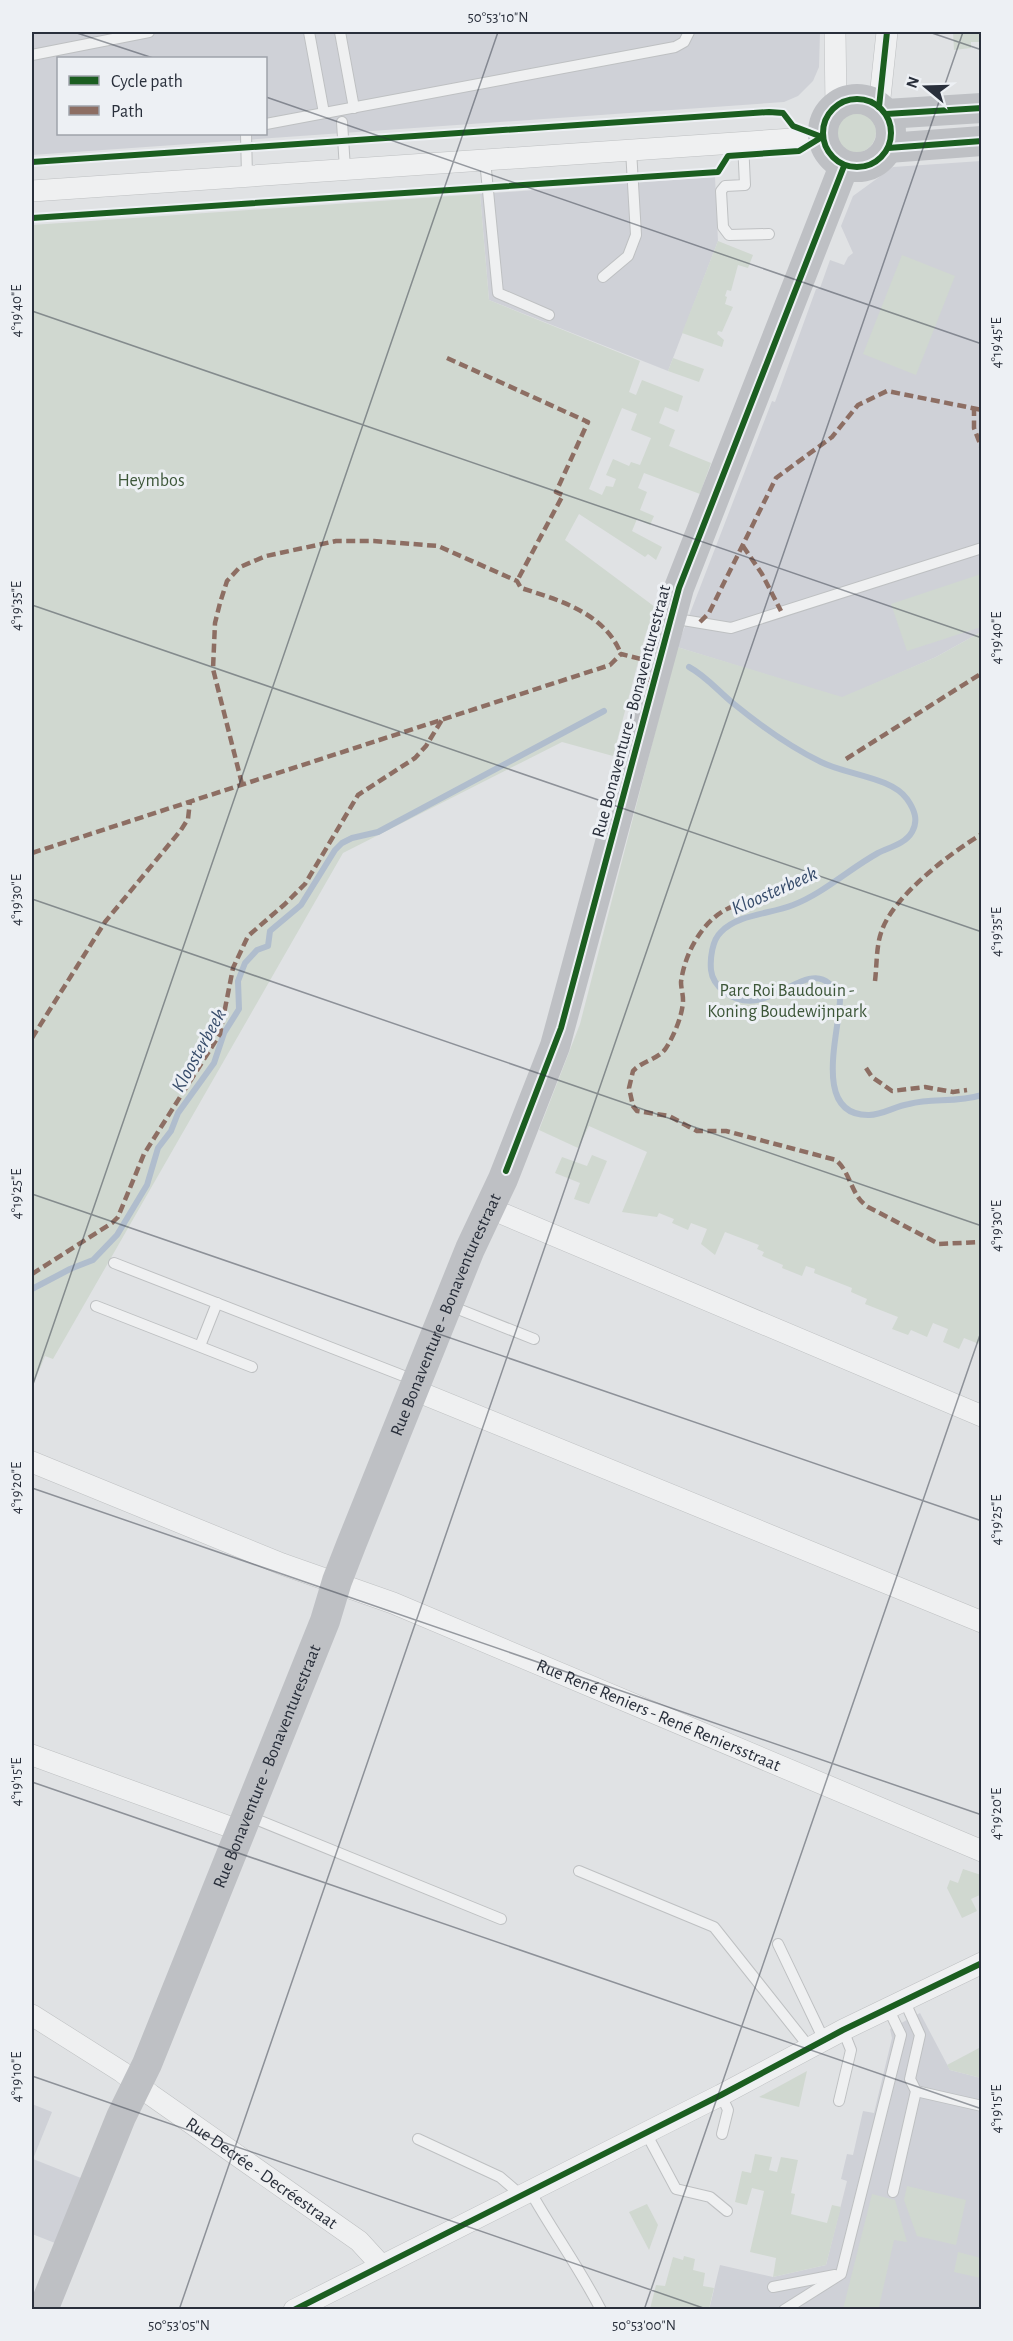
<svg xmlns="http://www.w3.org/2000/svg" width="1013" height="2341" font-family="'Alegreya Sans',sans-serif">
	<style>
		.built { fill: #cfd1d7; fill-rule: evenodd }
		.green { fill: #d0d8d0; fill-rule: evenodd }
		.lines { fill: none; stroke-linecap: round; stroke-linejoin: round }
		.stream { stroke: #b0bdcd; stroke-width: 6 }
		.lane-casing { stroke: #bec0c2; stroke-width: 12 }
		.street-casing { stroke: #bec0c2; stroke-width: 22 }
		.lane { stroke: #eff0f1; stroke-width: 10 }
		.street { stroke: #eff0f1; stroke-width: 21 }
		.secondary { stroke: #bec0c4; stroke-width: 30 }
		.quiet { stroke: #8d6e63; stroke-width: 4.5; stroke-dasharray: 9 4.5; stroke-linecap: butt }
		.cycleway-casing { stroke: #edf0f4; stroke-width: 10 }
		.cycleway { stroke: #1b5e20; stroke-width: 6 }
		.ticks { fill: none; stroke: #292f3b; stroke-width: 1.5; stroke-opacity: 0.45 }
		.labels { text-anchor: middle; stroke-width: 6; stroke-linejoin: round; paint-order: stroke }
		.park-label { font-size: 18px; fill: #3c5638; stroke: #edf0f4 }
		.street-label { font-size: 18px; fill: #292f3b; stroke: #edf0f4 }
		.water-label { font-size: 20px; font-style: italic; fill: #374c6b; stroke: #edf0f4 }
		.neatline { fill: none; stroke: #292f3b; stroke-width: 2 }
		.ticks-label { font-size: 15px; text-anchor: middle; fill: #292f3b }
	</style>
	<rect width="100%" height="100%" fill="#e0e2e4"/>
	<g class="built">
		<path d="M32,32H820L819,67L813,81L798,96L784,102L32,155ZM58,58H266V134H58Z"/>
		<path d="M981,161V632L936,657L842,698L677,647L772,401L775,402L816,289L820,288L830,260L844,265L848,257L853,253L841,226L853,196L893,167Z"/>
		<path d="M715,177L718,241L668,371L489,300L480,194Z"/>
		<path d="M920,2013L950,2070L981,2078V2309L709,2310L720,2265L773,2277L826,2265L847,2181L841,2179L847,2154L853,2155L863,2111L874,2113L892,2038L890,2029Z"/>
		<path d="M32,2104L52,2112L33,2159L81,2178L55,2243L32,2234Z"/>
	</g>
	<g class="green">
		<path d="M953,32H981V42H971V48L954,50Z"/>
		<circle cx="855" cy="132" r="21"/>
		<path d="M480,194L489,300L640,361L629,392L636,395L642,380L683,396L678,412L665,407L659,423L675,430L669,446L711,463L700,494L644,473L638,488L647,492L640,510L654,516L650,525L637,519L632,531L662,547L656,560L648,554L645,557L579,514L565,540L655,607L645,636L613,756L562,742L343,853L53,1359L45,1356L32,1388V225ZM622,408L637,414L631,430L651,438L640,465L631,462L629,466L613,459L606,475L616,479L613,487L606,486L602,495L589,489Z"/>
		<path d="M718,241L753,255L748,268L738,265L731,291L727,290L725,296L727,297L725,304L733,307L722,332L718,331L717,334L724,340L722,347L682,333Z"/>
		<path d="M902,255L955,276L916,375L863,354Z"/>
		<path d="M673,358L704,369L699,382L668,371Z"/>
		<path d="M981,574V627L907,651L891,604Z"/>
		<path d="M981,632L982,1338L979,1344L964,1338L959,1349L943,1342L948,1329L933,1323L927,1337L911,1330L908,1335L892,1329L898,1317L865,1304L867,1299L851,1292L852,1288L814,1273L815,1269L806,1266L802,1276L782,1268L783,1265L762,1256L764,1252L757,1249L759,1245L725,1232L715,1255L701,1244L707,1229L691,1223L688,1230L672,1223L674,1219L659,1213L657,1217L622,1212L647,1152L589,1126L578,1148L539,1130L580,1024L677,647L842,697L936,657Z"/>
		<path d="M592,1155L607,1161L589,1204L574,1199L580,1183L555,1173L562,1157L587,1166Z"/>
		<path d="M963,1869L981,1875L982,1894L971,1899L977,1911L962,1918L947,1888L950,1880L958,1883Z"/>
		<path d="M979,2048L981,2049V2078L950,2070L947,2065Z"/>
		<path d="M807,2071L799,2107L759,2097Z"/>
		<path d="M755,2154L772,2157L769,2170L777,2172L781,2157L798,2160L791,2193L795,2194L791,2214L827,2223L832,2205L841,2207L826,2265L773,2277L776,2258L750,2252L764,2191L752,2188L747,2205L735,2202L742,2171L751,2173Z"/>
		<path d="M907,2186L966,2200L956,2245L917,2236L904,2200Z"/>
		<path d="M872,2194L895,2200L907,2242L894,2240L879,2307L888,2309H843Z"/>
		<path d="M647,2204L658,2225L649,2250L629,2212Z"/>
		<path d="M958,2252L981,2258V2278L954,2272Z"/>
		<path d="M684,2256L695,2259L693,2270L705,2273L703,2286L714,2288L709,2309H650L656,2285L665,2286L673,2257L683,2260Z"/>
	</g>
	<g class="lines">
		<g class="stream">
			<path d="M689,667C706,676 719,692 734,704C761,726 790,747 821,762C847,775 891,777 907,799C914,809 919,820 912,832C905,844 890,847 878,853C849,869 824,893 793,905C771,914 738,914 721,932C712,940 710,959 711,970C712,980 718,987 725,992C771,1027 813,941 840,999C840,1030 811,1116 869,1115C883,1115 895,1106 909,1104C933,1098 955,1103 982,1095"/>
			<path d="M32,1289L70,1269L93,1260L117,1235L147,1185L158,1148L171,1131L178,1113L214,1063L224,1033L239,1009L238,981L245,963L257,950L268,946L270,931L301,905L335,850L342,843L352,838L378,832L604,711"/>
		</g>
		<defs>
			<g id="lane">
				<path d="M309,32L324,113"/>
				<path d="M340,32L354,108"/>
				<path d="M32,55L149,32"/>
				<path d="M342,122L345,169"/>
				<path d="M266,124L675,47L684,42L689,32"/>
				<path d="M246,134L247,176"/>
				<path d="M743,142L745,185L725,186L721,191L723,227L729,235L769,234"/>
				<path d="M485,160L498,293L549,315"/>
				<path d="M603,277L628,256L636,235L631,150"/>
				<path d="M671,618L731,628L982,548"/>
				<path d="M114,1263L414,1380"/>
				<path d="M448,1305L534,1339"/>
				<path d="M96,1306L252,1367"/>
				<path d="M200,1346L217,1303"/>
				<path d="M248,1816L501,1919"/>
				<path d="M579,1871L714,1927L810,2048"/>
				<path d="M778,1944L824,2040"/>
				<path d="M916,2091L982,2106"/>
				<path d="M721,2095L728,2110L722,2134"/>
				<path d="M839,2101L851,2050L843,2030"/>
				<path d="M646,2133L676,2189L710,2197L727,2211"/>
				<path d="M418,2139L500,2177L521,2195"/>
				<path d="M530,2191C553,2232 579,2267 601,2310"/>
				<path d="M893,2192L916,2091L910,2079L920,2035L904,2000"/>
				<path d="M773,2287L835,2275"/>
				<path d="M784,2310L841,2274L901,2035L888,2008"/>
			</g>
			<g id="street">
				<path d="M835,32L836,106"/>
				<path d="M879,107L887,32"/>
				<path d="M32,191L822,137"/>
				<path d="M489,1208L982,1416"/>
				<path d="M414,1390L982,1622"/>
				<path id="s1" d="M32,1462L282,1564L393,1603L982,1851"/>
				<path d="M32,1755L241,1831"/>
				<path id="s2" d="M32,2015L122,2072L151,2095L359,2241L381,2265"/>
				<path d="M294,2310L721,2095L843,2030L982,1963"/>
			</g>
		</defs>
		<use href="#lane" class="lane-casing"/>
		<use href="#street" class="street-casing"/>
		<use href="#lane" class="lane"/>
		<use href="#street" class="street"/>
		<g class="secondary">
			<circle cx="857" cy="133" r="34"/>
			<path d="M886,114L982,108"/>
			<path d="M888,148L982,141"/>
			<path id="s3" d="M43,2310L121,2117L147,2064L325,1621L337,1581L351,1545L470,1249L503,1179L555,1046L679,588L844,166"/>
		</g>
		<g class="quiet">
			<path d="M447,358L588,422L556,492L563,495L517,581"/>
			<path d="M974,407V428L982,449"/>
			<path d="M743,546L762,574L781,611"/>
			<path d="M700,622L709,613L776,478L832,437L858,405L887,391L982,410"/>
			<path d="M846,759L982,673"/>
			<path d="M242,784L213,669L215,623L220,603L227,581L240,567L266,556L336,541H374L438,546L517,581L521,588C559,600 605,613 621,654"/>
			<path d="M32,853L610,665L621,654L645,660L640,677L653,681"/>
			<path d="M734,906C705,916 685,951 681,982C681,988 683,994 683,1000C683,1014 674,1036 666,1048C659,1059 642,1061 633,1071L629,1088L633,1106L637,1111L669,1116L697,1131H726L836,1160C851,1173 851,1196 868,1207L939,1244L982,1242"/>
			<path d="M875,981C877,965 876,945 882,930C894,896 950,853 982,834"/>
			<path d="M32,1038L105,922L181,830L188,819L190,801"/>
			<path d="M866,1068L872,1077L892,1091L925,1087L953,1092L967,1090"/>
			<path d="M32,1274L112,1223L118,1217L144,1154L220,1034L233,968L248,936L285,904L305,884L358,795L415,758L426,746L443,718"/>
		</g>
		<defs>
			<g id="cycleway">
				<circle cx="857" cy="133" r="34"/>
				<path d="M879,107L887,32"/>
				<path d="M886,114L982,108"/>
				<path d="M888,148L982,141"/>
				<path d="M32,162L769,112L783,113L793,126L822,137"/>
				<path d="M32,218L718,172L728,156L799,151L822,137"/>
				<path d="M506,1171L561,1028L679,588L844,166"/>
				<path d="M294,2310L721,2095L843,2030L982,1963"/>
			</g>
		</defs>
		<use href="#cycleway" class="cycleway-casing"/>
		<use href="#cycleway" class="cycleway"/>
	</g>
	<path class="ticks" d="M74,32L153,58M929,32L982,50M32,36L33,32M266,97L982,344M32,311L982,638M32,605L982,932M32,899L982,1226M32,1194L982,1521M32,1387L498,32M32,1488L982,1815M32,1782L982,2109M32,2076L709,2310M179,2310L963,32M644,2310L982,1329"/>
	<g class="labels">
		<g class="park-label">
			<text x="151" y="486">Heymbos</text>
			<text x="787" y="996">Parc Roi Baudouin -<tspan x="787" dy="21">Koning Boudewijnpark</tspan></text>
		</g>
		<g class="street-label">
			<text transform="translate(631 711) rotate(-75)" y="6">Rue Bonaventure - Bonaventurestraat</text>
			<text dy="6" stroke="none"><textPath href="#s3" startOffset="1074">Rue Bonaventure - Bonaventurestraat</textPath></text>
			<text dy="6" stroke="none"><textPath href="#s1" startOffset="676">Rue René Reniers - René Reniersstraat</textPath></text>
			<text dy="6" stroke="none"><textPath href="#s3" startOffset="588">Rue Bonaventure - Bonaventurestraat</textPath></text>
			<text dy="6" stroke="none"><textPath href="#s2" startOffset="279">Rue Decrée - Decréestraat</textPath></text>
		</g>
		<g class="water-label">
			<text transform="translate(774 890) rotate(-24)" y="7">Kloosterbeek</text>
			<text transform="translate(198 1050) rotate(-61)" y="7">Kloosterbeek</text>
		</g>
	</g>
	<rect width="1013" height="2341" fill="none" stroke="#edf0f4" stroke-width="66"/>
	<rect x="57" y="57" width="210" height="78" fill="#edf0f4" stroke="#9fa3aa" stroke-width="1.5"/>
	<rect x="69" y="76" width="30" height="9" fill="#1b5e20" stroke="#9fa3aa" stroke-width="1.5"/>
	<text x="111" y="87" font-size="18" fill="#292f3b">Cycle path</text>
	<rect x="69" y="106" width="30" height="9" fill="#8d6e63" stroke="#9fa3aa" stroke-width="1.5"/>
	<text x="111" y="117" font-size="18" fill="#292f3b">Path</text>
	<g transform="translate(926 87) rotate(289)" stroke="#edf0f4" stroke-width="4.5" paint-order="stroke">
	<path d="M0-4.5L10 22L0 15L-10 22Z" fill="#292f3b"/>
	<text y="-9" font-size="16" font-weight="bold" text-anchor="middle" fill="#292f3b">N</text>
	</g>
	<rect x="33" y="33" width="947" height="2275" class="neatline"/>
	<g class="ticks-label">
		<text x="498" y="22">50°53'10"N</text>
		<text transform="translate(16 311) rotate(-90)" y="5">4°19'40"E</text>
		<text transform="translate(996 343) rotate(-90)" y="5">4°19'45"E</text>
		<text transform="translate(16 606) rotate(-90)" y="5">4°19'35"E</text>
		<text transform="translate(996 638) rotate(-90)" y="5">4°19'40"E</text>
		<text transform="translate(16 900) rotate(-90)" y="5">4°19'30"E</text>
		<text transform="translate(996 932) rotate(-90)" y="5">4°19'35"E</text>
		<text transform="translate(16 1194) rotate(-90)" y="5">4°19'25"E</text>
		<text transform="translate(996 1226) rotate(-90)" y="5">4°19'30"E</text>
		<text transform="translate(16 1488) rotate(-90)" y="5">4°19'20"E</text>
		<text transform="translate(996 1520) rotate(-90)" y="5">4°19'25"E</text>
		<text transform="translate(16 1782) rotate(-90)" y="5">4°19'15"E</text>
		<text transform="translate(996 1814) rotate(-90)" y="5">4°19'20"E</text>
		<text transform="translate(16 2077) rotate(-90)" y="5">4°19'10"E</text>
		<text transform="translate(996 2109) rotate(-90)" y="5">4°19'15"E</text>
		<text x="179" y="2330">50°53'05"N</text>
		<text x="644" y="2330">50°53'00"N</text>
	</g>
</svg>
